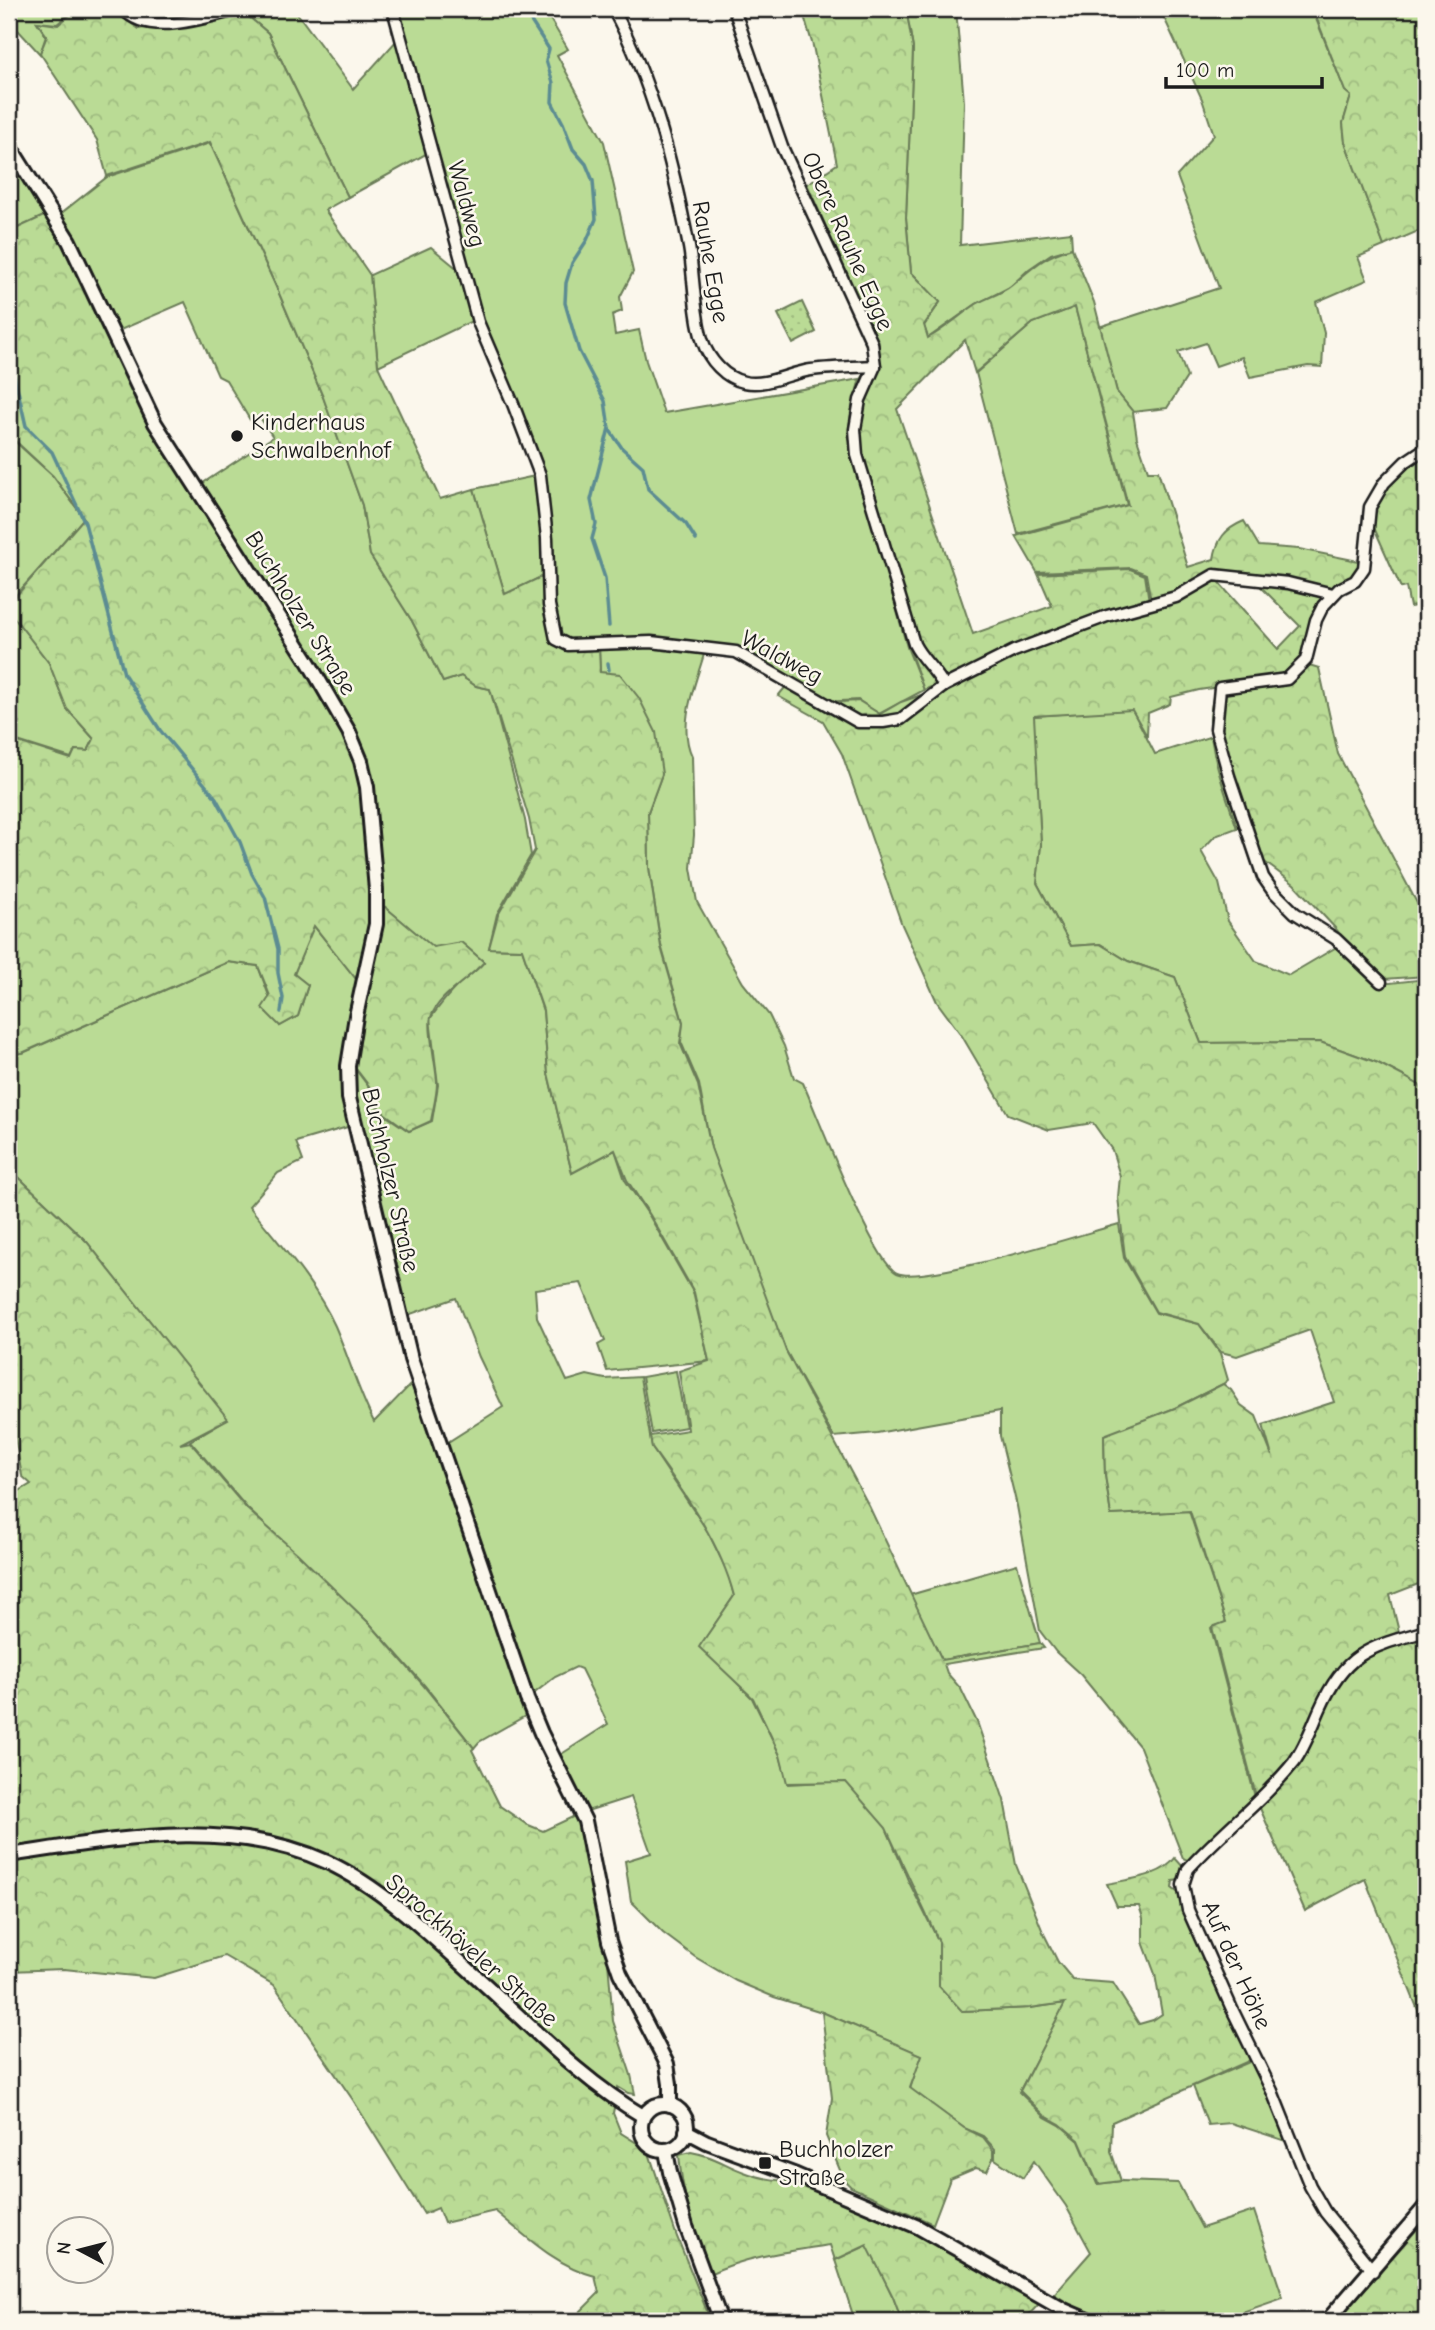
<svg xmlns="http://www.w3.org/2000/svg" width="1435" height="2330" font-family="'Comic Neue',sans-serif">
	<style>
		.grass { fill: #badb95; stroke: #6b7c58; stroke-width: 2 }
		.forest { fill: url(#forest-crowns); stroke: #6b7c58; stroke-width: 2 }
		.park { fill: url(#park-dots); stroke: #6b7c58; stroke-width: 2 }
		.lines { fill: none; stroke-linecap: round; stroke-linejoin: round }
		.stream { stroke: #5c8c92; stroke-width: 3.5 }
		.minor-casing { stroke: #1c1c1c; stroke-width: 15 }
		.tertiary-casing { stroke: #1c1c1c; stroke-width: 18 }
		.minor { stroke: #fbf7ec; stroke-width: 10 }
		.tertiary { stroke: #fbf7ec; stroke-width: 12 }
		.poi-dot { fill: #1c1c1c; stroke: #fbf7ec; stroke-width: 2.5 }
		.labels { text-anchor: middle; stroke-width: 5; stroke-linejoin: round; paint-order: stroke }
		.street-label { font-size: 24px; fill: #1c1c1c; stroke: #fbf7ec }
		.poi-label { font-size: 24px; fill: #1c1c1c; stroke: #fbf7ec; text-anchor: start }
	</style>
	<defs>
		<pattern id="forest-crowns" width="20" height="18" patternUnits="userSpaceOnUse" patternTransform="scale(1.75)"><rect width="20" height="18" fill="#badb95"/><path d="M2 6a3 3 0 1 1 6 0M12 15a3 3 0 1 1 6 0" fill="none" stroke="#9fbb80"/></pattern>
		<pattern id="park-dots" width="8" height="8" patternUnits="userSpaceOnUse" patternTransform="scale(1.75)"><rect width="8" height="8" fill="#badb95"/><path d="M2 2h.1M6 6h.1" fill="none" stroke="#9fbb80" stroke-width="1.8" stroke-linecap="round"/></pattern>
	</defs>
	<rect width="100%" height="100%" fill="#fbf7ec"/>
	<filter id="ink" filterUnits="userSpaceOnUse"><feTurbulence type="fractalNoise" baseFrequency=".0143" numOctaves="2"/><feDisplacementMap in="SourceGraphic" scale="14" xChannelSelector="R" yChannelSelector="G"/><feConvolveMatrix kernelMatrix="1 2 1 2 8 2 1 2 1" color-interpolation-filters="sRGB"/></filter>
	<g filter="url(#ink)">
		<g class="grass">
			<path d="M9,9H76L57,24L37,22L46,36L40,54L18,30L9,35Z"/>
			<path d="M129,9H226C198,15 153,32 129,9Z"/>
			<path d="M244,9H294L353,89L397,40L426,154L348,197L268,33L241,10Z"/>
			<path d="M396,9H544L568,49L557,55L604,142L633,272L620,297L622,311L612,315L615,335L639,330L646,361L664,413L860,379L851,412L848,435L907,647L924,690L879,714L858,700L824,702L738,649L703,643L646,638L573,640L564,638L557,632L552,590L548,513L479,309Z"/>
			<path d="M906,9H956L964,102L960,245L1071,232L1072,248L1051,254L1029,269L1010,287L976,304L928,338L924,326L940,302L911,272L906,218L913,48Z"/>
			<path d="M1160,9H1312L1345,91L1351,96L1343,123L1345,142L1384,246L1358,257L1367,280L1316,302L1324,333L1322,367L1308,366L1250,377L1242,357L1216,366L1206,343L1178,352L1187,377L1167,408L1133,412L1117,392L1099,327L1219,288L1177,176L1214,135L1202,99Z"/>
			<path d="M210,143L278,291L323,397L362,505L370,555L412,621L443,682L461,676L476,686L490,689L525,820L531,855L497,914L489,948L522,949L543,1011L548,1073L572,1173L615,1150L625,1180L650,1217L693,1292L709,1361L607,1371L598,1345L605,1341L581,1283L535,1289L537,1317L567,1381L587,1375L605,1379L640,1377L652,1448L708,1532L728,1573L734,1596L700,1646L752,1698L780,1755L788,1784L846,1781L886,1827L908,1880L939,1942V1986L963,2011L1030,2008L1066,2003L1019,2092L1045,2117L1060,2125L1079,2141L1097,2184L1122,2181L1178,2183L1202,2228L1254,2211L1283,2298L1222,2319L1109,2321L1073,2306L1054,2294L1091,2252L1066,2206L1034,2161L1023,2178L995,2159V2149L983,2136L964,2128L910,2089L921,2055L822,2012L774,1997L736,1981L695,1957L663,1933L631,1901L625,1861L651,1853L631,1797L587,1811L560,1755L608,1724L581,1669L576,1667L555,1677L532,1695L445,1444L503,1407L479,1357L456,1298L405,1316L352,1092L353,1066L368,1086L379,1111L409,1131L432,1121L438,1085L430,1019C439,1006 448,995 459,984C468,976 477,971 484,962L461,942L433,948L384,906L377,816L372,781L365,753L341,702L203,483L273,437L259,416L250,420L226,380L218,376L185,302L118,331L75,241L59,215L107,177Z"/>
			<path d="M9,155L46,215L9,232Z"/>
			<path d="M431,247L459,270L472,321L378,366L370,275Z"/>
			<path d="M1075,307L1127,505L1018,534L976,373L1033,323Z"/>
			<path d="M9,436L53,476L84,518L9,603Z"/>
			<path d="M535,476L542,514L543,576L505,595L474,489Z"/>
			<path d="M9,611L49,663L67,709L94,739L88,751L75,750L71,758L11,739L19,722L9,708Z"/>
			<path d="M645,645L705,651C696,683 677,724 692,756L694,835L691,868L697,902L743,983L769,1015L784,1046L794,1078L803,1083C817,1114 873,1262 897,1273C924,1285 1082,1234 1119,1224L1124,1258L1156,1313L1199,1324L1220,1353L1228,1380L1223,1384L1175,1408L1104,1436L1105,1475L1111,1515L1189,1511L1226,1622L1211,1628L1255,1797L1189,1861L1183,1858L1140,1747L1081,1675L1056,1652L1040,1631L1017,1506L1000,1436V1411L877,1433L834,1437L786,1351L762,1289L711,1149L699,1084L681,1042L683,1022L661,945L649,868L648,812L662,774L600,672L599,647Z"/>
			<path d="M1132,709L1155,754L1212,736L1222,780L1237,828L1215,836L1201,851L1219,883L1228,921L1256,961L1289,975L1340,945L1381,984L1426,979V1096L1419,1085L1378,1063L1320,1042L1201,1043L1175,977L1128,961L1100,944L1071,946L1037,883L1041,844L1033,716Z"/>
			<path d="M313,925L360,984L344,1056L342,1090L351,1126L296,1142L303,1161L278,1173L249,1206C279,1244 315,1282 335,1326C349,1358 358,1391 374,1422L412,1383L482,1584L525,1716L479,1742L474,1748L425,1686L371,1625L247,1508L190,1441L227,1419L87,1242L9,1168V1052L23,1053L228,962L258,966L280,1026L298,1016L308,985L294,974Z"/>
			<path d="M676,1371L686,1427L652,1433L642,1377Z"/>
			<path d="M1017,1564L1040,1643L942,1660L910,1595Z"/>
			<path d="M1254,2060L1289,2142L1231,2123L1208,2125L1193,2086Z"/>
			<path d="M868,2245L893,2297L902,2321H855L835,2260Z"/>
		</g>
		<g class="forest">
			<path d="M77,9H111L139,29L241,10L268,33L348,197L325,210L370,275L378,366L440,499L474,489L505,594L543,576L550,642L571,650L599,647L600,672L620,674L639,698L656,732L662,774L648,812L649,868L661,947L683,1023L680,1043L698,1085L711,1148L786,1351L869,1506L942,1660L1040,1643L1044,1648L944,1664L947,1673L961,1689L977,1722L1004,1800L1016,1865L1043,1932L1058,1962L1073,1980L1113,1983L1139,2024L1153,2020L1162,2014L1155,1974L1143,1942V1918L1139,1906H1117L1107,1884C1128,1879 1162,1877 1175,1858L1185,1869L1180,1880L1173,1881L1172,1888L1181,1895L1185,1913L1207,1966L1253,2059L1112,2122L1111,2151L1121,2181L1098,2184L1079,2140L1060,2124L1045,2116L1020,2091L1065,2003L1030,2008L962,2011L939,1986V1942L886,1828L846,1782L787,1783L780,1755L753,1698L699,1647L734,1596C720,1541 684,1493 652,1448L650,1436L688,1430L679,1371L709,1361L694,1292L650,1215L627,1180L615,1150L572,1173L548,1073L543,1010L522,949L489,948L498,915L535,850L529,819L490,689L476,686L461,676L443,682L412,621L370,555L362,505L323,397L278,291L210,142L107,176L97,140L40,53L47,36L37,22L58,25Z"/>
			<path d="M802,9H906L913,49L906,218L911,272L940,302L924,325L928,338C946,328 961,314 978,303C989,297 1003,293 1012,285C1035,266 1042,257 1072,248L1094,302L1117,392L1133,412L1137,438L1148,471H1158L1188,567L1214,559C1217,539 1225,529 1244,521L1259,546L1299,549L1363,562L1358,574L1326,591L1213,572L1175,593L1151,601L1146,574L1131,568L1037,572L1016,536L1128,505L1075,307L1033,323L975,373L965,340L897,409L973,634L1052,606L1038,574L1130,569L1145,575L1149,601L982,665L924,690L908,646L849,435L858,386L864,374L869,376L879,345L807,184L837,164L813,46Z"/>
			<path d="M1313,9H1426V253L1418,231L1384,246L1345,142L1343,123L1351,96L1345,91Z"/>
			<path d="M46,215L64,247L152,431L250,580L347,738L365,793L377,818L384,906L433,947L461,942L484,962C469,980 439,994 431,1017C427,1028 437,1069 437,1083C437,1095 433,1109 431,1121L409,1131L380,1110L369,1086L353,1065L360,984L314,926L294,974L308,985L298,1016L280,1026L262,1008L270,996L258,966L228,962L22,1053L9,1052V739L71,759L75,750L88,751L94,739L67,709L49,663L9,611V604L84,518L53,476L9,435V232Z"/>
			<path d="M1426,452V604L1410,607L1406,587L1401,588L1371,521L1373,509L1386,484L1407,463Z"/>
			<path d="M1214,577L1278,649L1300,626L1254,580L1326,595L1303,659L1286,677L1199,690L1171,697L1170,704L1148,713L1147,736L1132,710L1034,716L1041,844L1037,883L1071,946L1100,944L1128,961L1175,977L1201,1043L1320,1042L1378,1063L1405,1077L1419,1085L1426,1096V1543L1422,1552L1426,1581L1390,1595L1400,1636L1374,1641L1345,1660L1329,1680L1293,1758L1256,1796L1212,1627L1226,1622L1190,1511L1111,1515L1105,1475L1104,1435L1175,1408L1223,1384L1231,1390L1241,1405L1256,1416L1272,1456L1263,1425L1334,1402L1310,1330L1237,1356L1221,1352L1199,1324L1156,1312L1125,1257L1118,1197L1120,1176L1112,1150L1093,1123L1049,1130L1008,1114L962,1036L937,1002L902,925L842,754L823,721L778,696L788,684L820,703L859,701L880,714L901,702L950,685L1015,653L1106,618L1154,605Z"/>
			<path d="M1306,664L1319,668L1338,754L1426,920V976L1384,979L1356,956L1336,929L1294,884L1262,860L1247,827L1237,828C1226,794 1210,755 1210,719C1210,710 1213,700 1214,691L1288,681Z"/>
			<path d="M9,1168L87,1242L228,1419L180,1444L190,1442L247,1509L298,1554L371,1625L424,1686L474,1748L472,1750L500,1806L526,1824L543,1831L579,1814L608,1961L613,2021L631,2075L635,2094L628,2093L618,2087L613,2113L621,2133L648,2150L677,2237L711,2321H571L599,2293L595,2276C556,2266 526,2236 495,2211L444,2223L438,2208L424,2214L353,2100L274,1985L224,1956L154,1978L64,1969L9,1971V1497L31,1484L22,1476L9,1405Z"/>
			<path d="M1426,1633V2030L1365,1879L1305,1911L1259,1806L1278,1787L1335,1686L1347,1670L1375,1649Z"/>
			<path d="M822,2012L922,2055L910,2088L964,2128L983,2137L993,2150V2159L987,2171L976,2168L950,2179L933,2224L851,2187L844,2180L826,2136L832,2098Z"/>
			<path d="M691,2152C715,2156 724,2165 744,2172C759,2178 779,2181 795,2181L899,2224L957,2252L1039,2304L1023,2321H902L893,2297L867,2245L835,2260L830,2245C789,2251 747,2256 709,2274C696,2235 682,2196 679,2155Z"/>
			<path d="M1426,2219V2321H1335L1349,2307Z"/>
		</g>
		<path class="park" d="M802,302L816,332L793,344L778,314Z"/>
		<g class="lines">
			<g class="stream">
				<path d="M523,9L549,49L546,60L553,83L552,102L563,123L573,149L586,164L593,181L596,219L587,240L572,263L566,283L565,303L579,351L605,401L609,428L591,500L596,524L592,539L605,578L609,626"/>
				<path d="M9,352L26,426L52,452L85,523L124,674L160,730L216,798L240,842L252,874L265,897L278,949V973L283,998L281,1012"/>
				<path d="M609,429L622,448L643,467L648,489L686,524L696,540"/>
				<path d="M608,663L609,670"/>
			</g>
			<defs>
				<g id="minor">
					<path d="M123,9C149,38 206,17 240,9"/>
					<path d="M393,9L478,322L513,404L540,475L547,538L549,605L556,639L568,645L651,642L736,652L858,722H883L901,719L944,686L1014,651L1107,616L1176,597L1214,575L1288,583L1333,594"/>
					<path d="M613,9C653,83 673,165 689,247C694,275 694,316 703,342C709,360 725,378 744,382C766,387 789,373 811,370C832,367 854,367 875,366"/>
					<path d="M734,9L782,147L872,343L875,366L860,400L855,429L857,455L914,644C922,660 935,669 944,686"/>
					<path d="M1381,982L1336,939L1295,913L1272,890L1263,877L1229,776L1216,729L1220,688L1287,679L1306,660L1316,620L1323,606L1339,589L1355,581L1364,568L1370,507L1384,483L1405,462L1426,448"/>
					<path d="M1373,2271L1325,2212L1310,2186L1272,2091L1232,2009L1188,1910L1183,1885L1188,1869C1221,1832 1263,1801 1294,1762C1305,1747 1312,1727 1320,1709C1345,1652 1370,1647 1426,1631"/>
				</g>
				<g id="tertiary">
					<path d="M9,145L69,241L155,423L309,663L349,732L361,761L367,787L376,890V924L356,1016L348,1066L349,1098L411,1359L527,1699L541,1733L585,1821L609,1941L620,1973L667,2064L670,2084V2105"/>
					<path d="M9,1855C113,1840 227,1816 327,1862C383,1888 435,1939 481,1981C534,2029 581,2080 643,2116"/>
					<circle cx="664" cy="2127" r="23"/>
					<path d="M686,2131L707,2142L796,2175L918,2227L1064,2310L1090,2321"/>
					<path d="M666,2151L670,2172L686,2226L721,2321"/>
					<path d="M1327,2321L1426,2206"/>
				</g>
			</defs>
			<use href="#minor" class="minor-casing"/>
			<use href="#tertiary" class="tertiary-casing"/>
			<use href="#minor" class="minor"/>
			<use href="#tertiary" class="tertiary"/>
		</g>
	</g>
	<g class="poi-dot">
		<circle cx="237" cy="436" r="7"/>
		<rect x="758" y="2156" width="14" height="14" rx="3.5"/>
	</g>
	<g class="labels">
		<g class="street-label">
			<text transform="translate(467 204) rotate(75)" y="8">Waldweg</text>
			<text transform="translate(848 241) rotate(66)" y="8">Obere Rauhe Egge</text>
			<text transform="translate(711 262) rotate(80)" y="8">Rauhe Egge</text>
			<text transform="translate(301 613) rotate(58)" y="8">Buchholzer Straße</text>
			<text transform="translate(782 657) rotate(28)" y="8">Waldweg</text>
			<text transform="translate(391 1180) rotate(77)" y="8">Buchholzer Straße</text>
			<text transform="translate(472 1950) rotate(41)" y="8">Sprockhöveler Straße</text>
			<text transform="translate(1237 1965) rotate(66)" y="8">Auf der Höhe</text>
		</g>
		<g class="poi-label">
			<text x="251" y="430">Kinderhaus<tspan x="251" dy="28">Schwalbenhof</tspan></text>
			<text x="779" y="2157">Buchholzer<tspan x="779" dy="28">Straße</tspan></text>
		</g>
	</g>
	<rect width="1435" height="2330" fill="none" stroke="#fbf7ec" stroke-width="35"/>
	<rect x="18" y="18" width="1400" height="2295" fill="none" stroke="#1c1c1c" stroke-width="2.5" filter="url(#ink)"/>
	<g transform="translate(80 2250) rotate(277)"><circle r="33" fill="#fbf7ec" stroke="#a29f99" stroke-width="2"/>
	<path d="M0-5L12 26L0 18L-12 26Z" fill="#1c1c1c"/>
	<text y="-10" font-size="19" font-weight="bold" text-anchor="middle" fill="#1c1c1c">N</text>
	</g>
	<path d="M1166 77v10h156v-10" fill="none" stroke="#1c1c1c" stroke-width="3.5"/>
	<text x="1176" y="77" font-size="21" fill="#1c1c1c" stroke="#fbf7ec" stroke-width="5" paint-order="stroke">100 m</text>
</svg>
